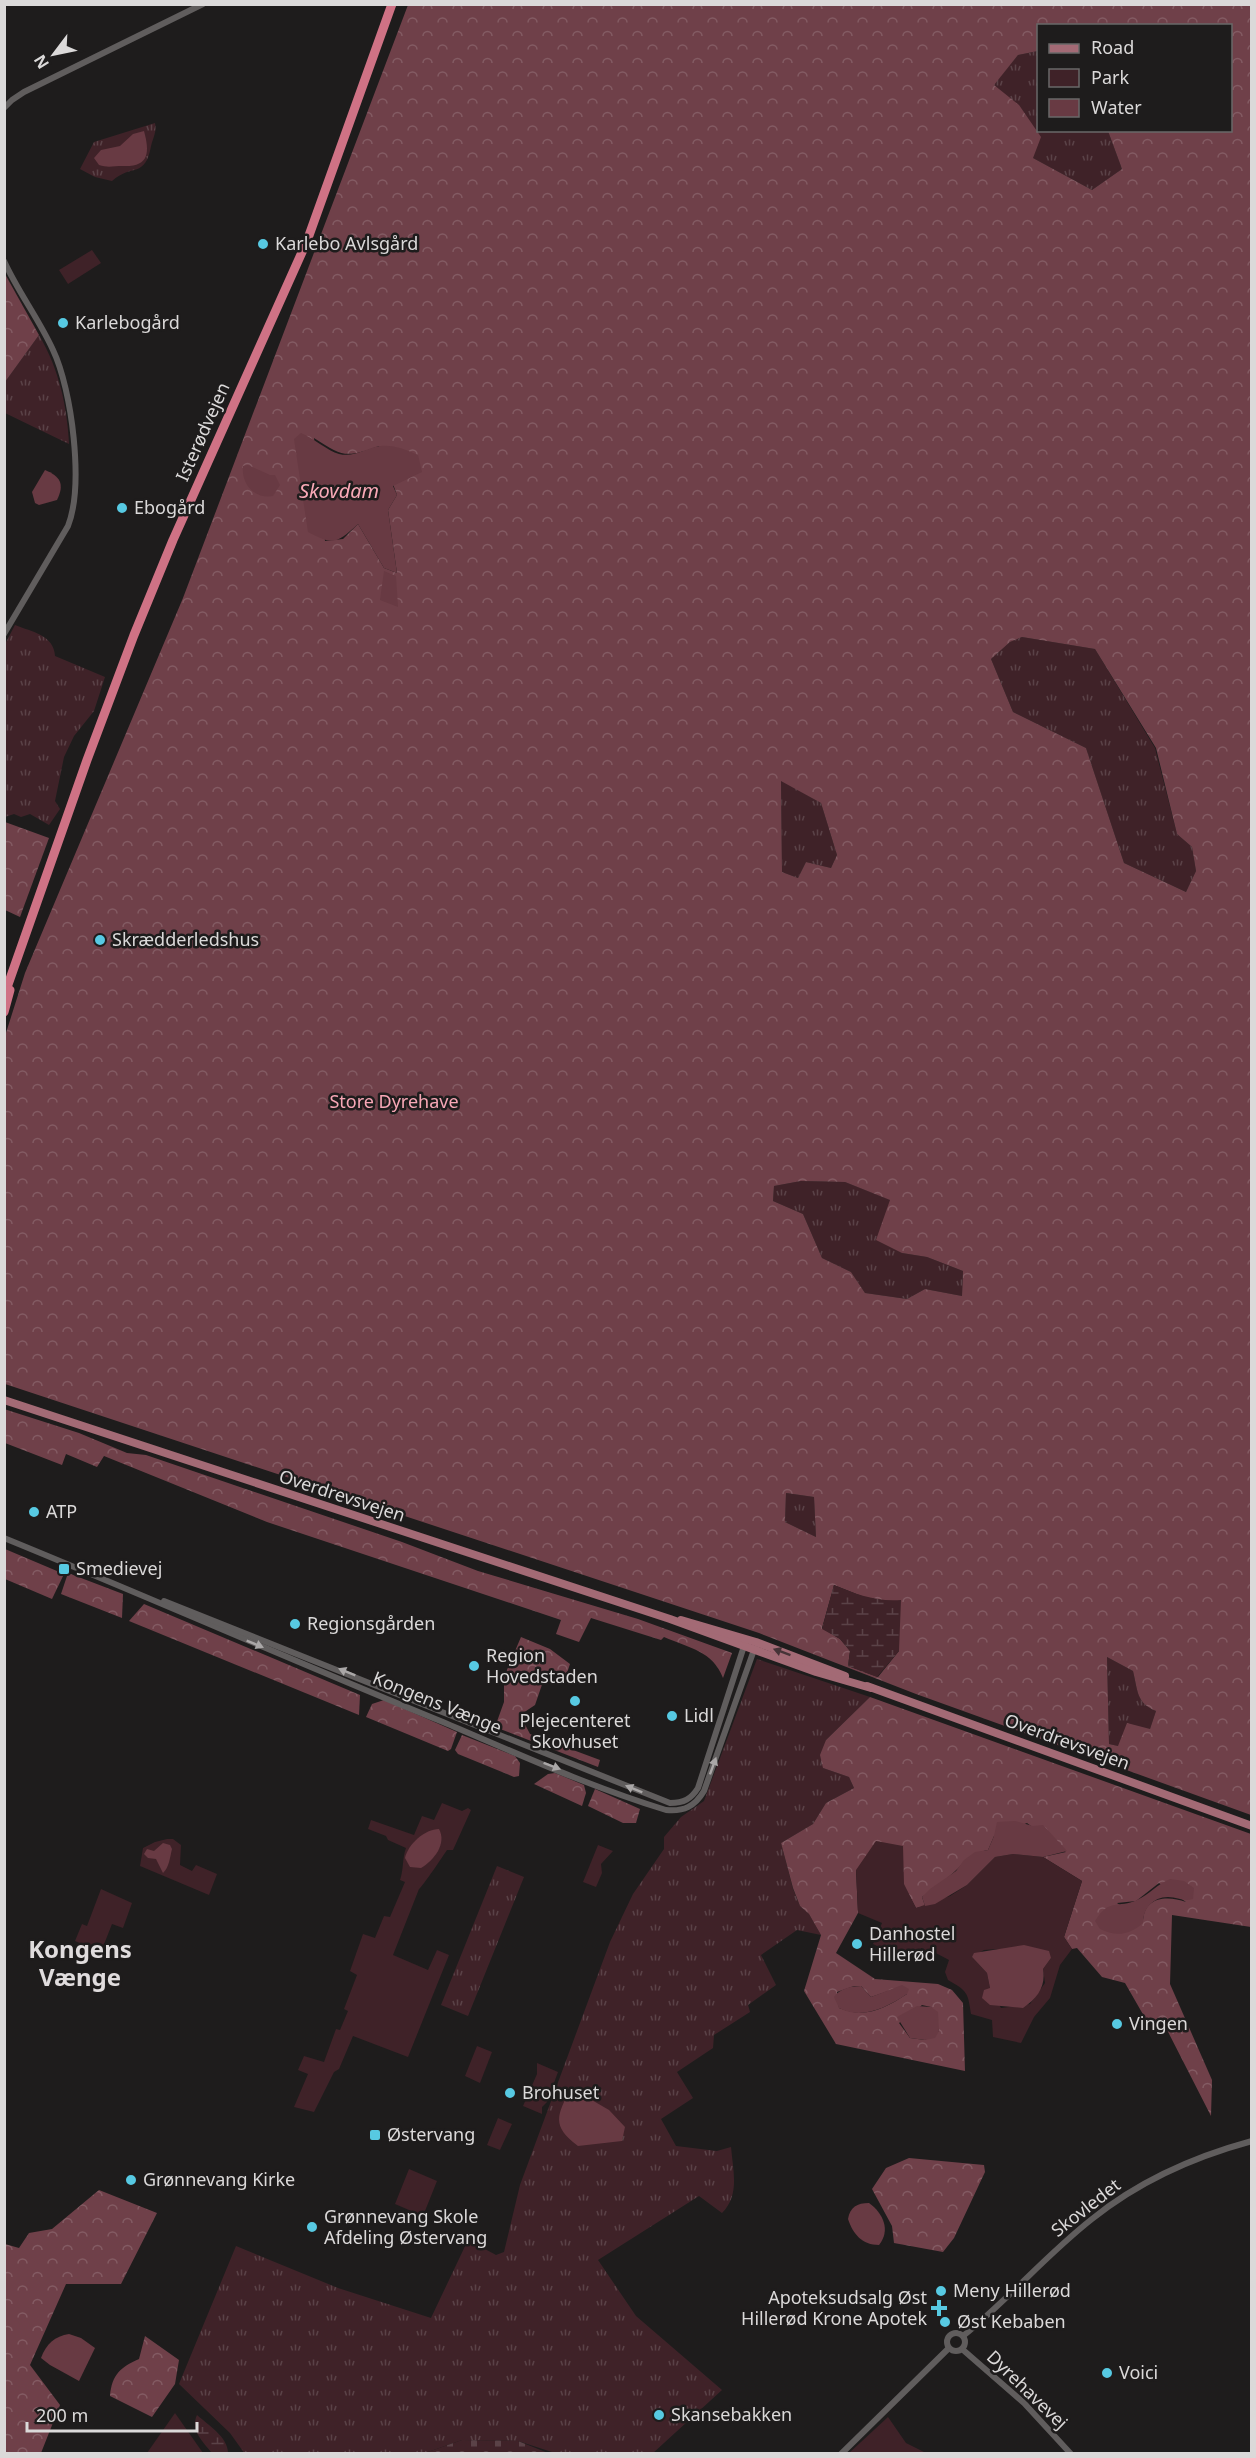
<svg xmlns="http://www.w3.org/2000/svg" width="1256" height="2458" font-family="'Noto Sans',sans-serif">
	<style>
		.grass { fill: url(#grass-tufts) }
		.forest { fill: url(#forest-crowns); fill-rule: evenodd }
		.wetland { fill: url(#wetland-marsh) }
		.cemetery { fill: url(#cemetery-stones) }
		.park { fill: #3f2228; fill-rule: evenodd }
		.water { fill: #683a43 }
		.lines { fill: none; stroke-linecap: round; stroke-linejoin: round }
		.minor { stroke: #605d5d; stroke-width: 6 }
		.major { stroke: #a36a75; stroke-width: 8 }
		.highway { stroke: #cf7285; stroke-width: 9 }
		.oneway { fill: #aaa7a7 }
		.oneway2 { fill: #463337 }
		.poi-dot { fill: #57c9e2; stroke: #1e1c1c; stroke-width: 2 }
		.labels { text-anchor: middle; stroke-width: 5; stroke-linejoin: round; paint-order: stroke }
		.poi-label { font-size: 18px; fill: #dbd9d9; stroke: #1e1c1c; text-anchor: start }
		.street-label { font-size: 18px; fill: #dbd9d9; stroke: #1e1c1c }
		.park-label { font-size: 18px; fill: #f7a7b6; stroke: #1e1c1c }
		.water-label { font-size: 20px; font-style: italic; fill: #f9a9b7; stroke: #1e1c1c }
		.district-label { font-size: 24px; font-weight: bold; fill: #e0dcdd; stroke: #1e1c1c }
	</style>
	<defs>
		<pattern id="grass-tufts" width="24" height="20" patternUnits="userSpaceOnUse" patternTransform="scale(1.5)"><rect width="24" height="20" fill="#3f2228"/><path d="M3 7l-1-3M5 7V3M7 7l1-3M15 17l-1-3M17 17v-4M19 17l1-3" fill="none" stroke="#5a4247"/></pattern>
		<pattern id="forest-crowns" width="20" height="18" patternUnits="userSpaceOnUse" patternTransform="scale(1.5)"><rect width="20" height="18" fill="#6f4049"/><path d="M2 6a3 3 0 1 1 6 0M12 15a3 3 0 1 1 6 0" fill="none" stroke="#835b63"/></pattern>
		<pattern id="wetland-marsh" width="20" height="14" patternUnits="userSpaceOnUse" patternTransform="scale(1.5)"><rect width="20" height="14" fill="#3f2228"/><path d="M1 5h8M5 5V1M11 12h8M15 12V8" fill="none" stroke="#5a4247"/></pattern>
		<pattern id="cemetery-stones" width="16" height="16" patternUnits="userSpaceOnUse" patternTransform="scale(1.5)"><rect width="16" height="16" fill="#3f2228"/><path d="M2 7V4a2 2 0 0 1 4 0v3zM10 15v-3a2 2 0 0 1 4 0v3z" fill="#5a4247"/></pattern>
	</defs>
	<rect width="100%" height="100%" fill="#1e1c1c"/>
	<g class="grass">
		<path d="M1038,51V130L1108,131L1122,169L1092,190L1033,158L993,85L1018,55Z"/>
		<path d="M155,123C157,132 153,137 151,146C145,179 132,163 112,181L95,177L80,169L94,142Z"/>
		<path d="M39,335C59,369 67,406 69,444L5,413V382Z"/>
		<path d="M15,625C32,632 54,635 55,656L105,677L94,711L74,736L64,757L55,801L60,809L49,825L30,814L21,817L14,814L5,817V644Z"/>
		<path d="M1022,637L1095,649L1155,748L1177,834L1192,847L1196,871L1186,892L1124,863L1086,748L1013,712L991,659L1010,642Z"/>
		<path d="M781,780L821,803L837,855L831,868L806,862L798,878L782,872Z"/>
		<path d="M801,1181L845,1182L891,1200L902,1253L927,1257L963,1271L962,1296L925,1289L907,1299L865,1293L851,1272L822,1258L803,1214L773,1201L774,1186Z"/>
		<path d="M786,1493L814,1497L816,1537L785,1522Z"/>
		<path d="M1107,1657L1133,1671C1138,1691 1136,1703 1156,1711L1150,1729L1118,1746L1109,1744Z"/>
		<path d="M757,1659L870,1697L826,1740L823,1768L849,1777L854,1788L826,1803L813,1824L781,1843L793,1889L800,1906L809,1914L821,1935L797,1930L761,1955L776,1985L748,2005L750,2012L714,2035L713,2048L677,2072L693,2098L661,2119L676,2146L717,2151L731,2147C733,2171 740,2195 722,2213L699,2196L598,2260L636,2316L722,2390L653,2453H555L518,2441L462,2440L425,2453L245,2454L230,2433L179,2384L236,2246L338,2288L431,2318L468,2240L496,2255L504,2252L520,2185L610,1942L633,1894L664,1849V1837L681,1817L704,1801Z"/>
		<path d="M497,1866L524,1877L468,2016L441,2005Z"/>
	</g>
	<g class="forest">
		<path d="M408,5H1251V1815L916,1694L759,1633L5,1384V1036L25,973L183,598ZM1038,26H1230V130L1108,131L1122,169L1092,190L1033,158L1041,137L1019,105L994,85L1018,55L1038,51ZM314,438C343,457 346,458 379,446L397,495L388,510L397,573L384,568L358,524L343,539L325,541ZM1022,637L1095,649L1156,748L1177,834L1192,847L1196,871L1186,892L1124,863L1086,748L1013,712L991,659L1010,642ZM781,781L821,803L837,855L831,868L806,862L798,878L782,872ZM801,1181L845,1182L890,1200L876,1240L902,1253L927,1257L963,1271L962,1296L925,1289L907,1299L865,1293L851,1272L822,1258L803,1214L773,1201L774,1186ZM786,1493L814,1497L816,1537L785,1522ZM834,1585L864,1597L887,1601L899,1611V1651L878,1677L848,1666L850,1651L840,1639L822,1628ZM1107,1657L1133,1671C1138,1691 1136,1703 1156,1711L1150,1729L1127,1723L1118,1746L1109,1744Z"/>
		<path d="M5,274L39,335L5,382H4Z"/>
		<path d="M5,822L49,838L20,917L5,910Z"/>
		<path d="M4,1409L79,1433L127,1453L146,1455L402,1542L478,1571L638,1619L732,1653L723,1678C713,1651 689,1648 664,1637L661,1640L591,1618L579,1642L556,1634L561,1620L267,1522L104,1456L97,1467L66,1454L62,1465L5,1443Z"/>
		<path d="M5,1549L64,1574L52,1599L5,1579Z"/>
		<path d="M68,1573L123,1594L122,1618L61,1594Z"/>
		<path d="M144,1604L360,1695L359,1715L129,1621Z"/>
		<path d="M521,1637L550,1649L570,1664L566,1676L546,1673L535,1705L520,1715L530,1734L600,1760L598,1767L495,1727L504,1702V1677Z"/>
		<path d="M870,1697L1251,1834V1927L1172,1915L1170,1984L1212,2080L1211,2116L1162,2020L1148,2023L1125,1983L1102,1977L1077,1948L1072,1949L1064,1937L1082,1881L1043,1857L1066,1852L1027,1823L994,1836L988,1850C967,1854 967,1861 953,1873C943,1882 932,1890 922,1897L925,1906L916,1908L903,1884L856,1870L858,1913L836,1953L875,1979L938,1984L952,1990L963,2003L965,2071L836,2044L804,1991L821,1935L809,1914L800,1906L793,1888L781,1843L813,1824L826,1803L854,1788L849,1777L823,1768L820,1755L826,1740ZM1159,1883L1186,1902C1166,1895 1143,1897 1143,1923L1117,1903L1136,1901ZM854,1986H861L871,1997L891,1990L907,1994C884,2009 865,2019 839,2008L837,1992ZM922,2005L931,2007L939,2031L925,2040L910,2038L899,2023Z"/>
		<path d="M384,1700L457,1732L451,1749L448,1751L366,1717L372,1704Z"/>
		<path d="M462,1735L515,1756L520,1763L519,1776L514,1777L458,1754L455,1750Z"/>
		<path d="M555,1773L584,1785L586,1793L582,1806L534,1784L548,1774Z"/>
		<path d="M595,1789L640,1809L636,1823H623L588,1806Z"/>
		<path d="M909,2158L984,2165L985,2172L954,2238L943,2252L894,2243L892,2226L872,2189L886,2168Z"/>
		<path d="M99,2190L157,2213L121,2284H66L30,2365L60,2405L41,2453H5V2244L19,2248L29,2233L52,2229Z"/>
		<path d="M145,2336L179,2360L175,2384L152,2417L110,2396C112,2374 121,2367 139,2359Z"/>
	</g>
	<g class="wetland">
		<path d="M834,1585C856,1594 876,1602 901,1600L899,1651L877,1677L848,1666L850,1651L840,1639L822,1629Z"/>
		<path d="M197,2415C208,2425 228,2437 228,2453H212C203,2442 190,2430 197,2415Z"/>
	</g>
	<path class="cemetery" d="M462,2440L518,2441L548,2453H425Z"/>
	<g class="park">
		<path d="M92,250L101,263L68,284L59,270Z"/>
		<path d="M442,1803L462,1811L468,1808L471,1810L453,1850H447C443,1856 423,1886 419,1889L393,1955L428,1970L437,1950L449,1955L408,2057L353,2036L339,2069L334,2072L314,2112L294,2107L308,2074L298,2070L304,2056L324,2062L336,2029L340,2030L348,2011L344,2009L357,1975L350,1971L363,1934L375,1938L384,1916L390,1917L405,1882L400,1880C404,1868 402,1859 406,1848L388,1840L386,1836L368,1829L371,1820L414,1835L422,1816L434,1820Z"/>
		<path d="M167,1839H173L181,1845L180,1865L192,1871L196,1865L217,1874L209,1895L140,1866L143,1848L155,1842Z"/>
		<path d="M876,1841L903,1846L904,1884L916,1908L950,1896L967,1885L995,1857L1013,1854L1043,1857L1082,1881L1064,1937L1072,1949L1060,1965L1050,1998L1034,2017L1021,2043L993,2037L992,2020L971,2014C968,1992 967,1991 948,1980L945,1972L949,1960L930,1950L896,1955L873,1944L882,1923L858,1913L856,1870ZM998,1949L1051,1958L1043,1969L1045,1983L1030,2004L1001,2008L990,1988L987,1973L972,1957L984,1950Z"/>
		<path d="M598,1845L613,1851L601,1864L602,1873L596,1887L583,1882Z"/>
		<path d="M101,1889L132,1903L123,1928L112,1924L101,1952L75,1941L82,1924L87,1926Z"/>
		<path d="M477,2046L492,2052L480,2083L465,2076Z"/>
		<path d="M537,2063L558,2072L547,2102L542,2107V2114L523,2106L537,2074Z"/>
		<path d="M498,2118L512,2124L500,2150L487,2145Z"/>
		<path d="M409,2169L437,2181L423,2216L395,2204Z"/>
		<path d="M175,2413L203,2453H147Z"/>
		<path d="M888,2417L906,2443L926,2453L848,2454Z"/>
	</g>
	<g class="water">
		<path d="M144,131C150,153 149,167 123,166C113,166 108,168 99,165L94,158L101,150L120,146L133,134Z"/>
		<path d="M301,433C313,438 328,451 339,454C355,458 367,447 381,446C395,445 406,450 418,455L422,472L393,486L397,495L388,510L397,573L384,568L358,524C337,543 334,546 308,532L294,439Z"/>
		<path d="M248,465L270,475H275L280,485L273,496C255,499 241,485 243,466Z"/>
		<path d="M45,470C60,476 65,484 57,500L39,505L35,503L32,492Z"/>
		<path d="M384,571L396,576L398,607L380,600Z"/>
		<path d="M1015,1821L1033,1826L1043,1825L1067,1851L1043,1857L1013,1854L995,1857L967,1885L935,1904L925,1906L922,1897L930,1889L956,1871L964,1860L975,1852L988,1850L994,1836L997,1822Z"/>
		<path d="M439,1829C447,1844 434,1860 421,1868L410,1867L405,1858C408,1844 425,1829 439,1829Z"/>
		<path d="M163,1843L170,1845L172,1849C170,1857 169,1868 163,1873L156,1859L148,1858L144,1854L147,1849L154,1851Z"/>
		<path d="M1170,1879L1184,1881L1194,1888L1193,1899C1183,1902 1178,1897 1168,1897C1153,1897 1143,1909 1143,1923C1130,1935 1116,1937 1100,1929L1095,1921C1110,1897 1118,1909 1137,1900C1149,1895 1157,1884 1170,1879Z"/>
		<path d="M1024,1945L1049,1951L1051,1958L1043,1969C1046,1986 1038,1998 1023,2008L990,2005L982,1998L984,1990L990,1988L987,1973L972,1957L974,1953Z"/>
		<path d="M902,1985L909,1989L907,1994C886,2008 862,2020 839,2008L834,1997C839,1989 851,1986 861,1986L871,1997Z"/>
		<path d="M917,2006L931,2007L938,2012L939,2031L935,2038L925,2040L910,2038L897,2017Z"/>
		<path d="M571,2088L609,2110L625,2127L622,2141L578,2146C551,2126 557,2115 571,2088Z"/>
		<path d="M869,2203C883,2213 891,2230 879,2245C862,2245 853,2234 848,2219C850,2207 857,2203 869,2203Z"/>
		<path d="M69,2334L81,2338L95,2348L79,2381L50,2365L41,2358C46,2344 55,2336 69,2334Z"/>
	</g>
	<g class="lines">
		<g class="minor">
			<path d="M4,108L12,100L24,92L203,4"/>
			<path d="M4,261C18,292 39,319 53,350C72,390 84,485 68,526L4,634"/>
			<path d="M4,1538C151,1598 296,1662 443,1722C516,1753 590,1787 666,1810C684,1812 695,1806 704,1791L755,1647"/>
			<path d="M164,1601L670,1803C684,1803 691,1799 698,1788L745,1643"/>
			<circle cx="956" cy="2342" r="9"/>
			<path d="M963,2336C1008,2300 1046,2255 1092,2219C1139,2181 1193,2157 1252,2141"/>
			<path d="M962,2349L1024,2403L1071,2454"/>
			<path d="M841,2454L949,2348"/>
		</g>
		<g class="major">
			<path d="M4,1400L670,1619L816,1672L871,1688"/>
			<path d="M681,1620L756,1642L845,1676"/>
			<path d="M867,1686L1252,1826"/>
		</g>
		<g class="highway">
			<path d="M4,996L87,760L134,635L173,540L307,241L392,4"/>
			<path d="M4,1012L10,990"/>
		</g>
	</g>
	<defs><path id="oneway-solid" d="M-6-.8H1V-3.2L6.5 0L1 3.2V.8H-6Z" transform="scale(1.5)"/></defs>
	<g class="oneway">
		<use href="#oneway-solid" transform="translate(255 1644) rotate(22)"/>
		<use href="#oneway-solid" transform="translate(347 1672) rotate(-158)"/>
		<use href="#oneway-solid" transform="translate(552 1766) rotate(21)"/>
		<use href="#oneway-solid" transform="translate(713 1766) rotate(-70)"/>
		<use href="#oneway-solid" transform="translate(634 1789) rotate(-158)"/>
	</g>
	<use class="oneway2" href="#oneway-solid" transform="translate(782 1652) rotate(-160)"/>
	<g class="poi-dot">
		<circle cx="263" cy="244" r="6"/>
		<circle cx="63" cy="323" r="6"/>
		<circle cx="122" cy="508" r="6"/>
		<circle cx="100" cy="940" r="6"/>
		<circle cx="34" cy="1512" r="6"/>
		<rect x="58" y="1563" width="12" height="12" rx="3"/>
		<circle cx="295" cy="1624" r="6"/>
		<circle cx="474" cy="1666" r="6"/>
		<circle cx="575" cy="1701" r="6"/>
		<circle cx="672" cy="1716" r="6"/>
		<circle cx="857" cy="1944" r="6"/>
		<circle cx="1117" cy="2024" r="6"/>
		<circle cx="510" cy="2093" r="6"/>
		<rect x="369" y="2129" width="12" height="12" rx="3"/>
		<circle cx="131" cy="2180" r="6"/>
		<circle cx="312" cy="2227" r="6"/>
		<circle cx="941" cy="2291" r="6"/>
		<path d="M936 2299h6v6h6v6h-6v6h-6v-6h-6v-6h6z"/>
		<circle cx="945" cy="2322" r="6"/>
		<circle cx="1107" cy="2373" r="6"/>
		<circle cx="659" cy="2415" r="6"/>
	</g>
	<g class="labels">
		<g class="poi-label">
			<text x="275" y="250">Karlebo Avlsgård</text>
			<text x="75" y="329">Karlebogård</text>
			<text x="134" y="514">Ebogård</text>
			<text x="112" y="946">Skrædderledshus</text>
			<text x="46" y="1518">ATP</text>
			<text x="76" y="1575">Smedievej</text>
			<text x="307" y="1630">Regionsgården</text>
			<text x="486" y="1662">Region<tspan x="486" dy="21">Hovedstaden</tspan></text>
			<text x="684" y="1722">Lidl</text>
			<text x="575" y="1727" text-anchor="middle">Plejecenteret<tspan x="575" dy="21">Skovhuset</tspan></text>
			<text x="869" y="1940">Danhostel<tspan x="869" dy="21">Hillerød</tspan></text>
			<text x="1129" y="2030">Vingen</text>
			<text x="522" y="2099">Brohuset</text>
			<text x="387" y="2141">Østervang</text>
			<text x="143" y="2186">Grønnevang Kirke</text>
			<text x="324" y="2223">Grønnevang Skole<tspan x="324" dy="21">Afdeling Østervang</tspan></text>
			<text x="953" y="2297">Meny Hillerød</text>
			<text x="927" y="2304" text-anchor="end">Apoteksudsalg Øst<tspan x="927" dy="21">Hillerød Krone Apotek</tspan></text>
			<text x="957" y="2328">Øst Kebaben</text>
			<text x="1119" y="2379">Voici</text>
			<text x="671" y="2421">Skansebakken</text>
		</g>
		<g class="street-label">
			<text transform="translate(203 432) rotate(-66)" y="6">Isterødvejen</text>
			<text transform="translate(342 1496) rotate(18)" y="6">Overdrevsvejen</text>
			<text transform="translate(437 1703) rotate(22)" y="6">Kongens Vænge</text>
			<text transform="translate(1067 1742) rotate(20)" y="6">Overdrevsvejen</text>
			<text transform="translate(1086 2208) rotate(-38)" y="6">Skovledet</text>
			<text transform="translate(1027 2390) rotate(44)" y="6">Dyrehavevej</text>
		</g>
		<g class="park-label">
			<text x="394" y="1108">Store Dyrehave</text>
		</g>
		<g class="water-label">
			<text x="339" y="498">Skovdam</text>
		</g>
		<g class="district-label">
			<text x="80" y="1958">Kongens<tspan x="80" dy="28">Vænge</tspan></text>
		</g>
	</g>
	<rect width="1256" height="2458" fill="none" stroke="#dbd9d9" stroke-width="12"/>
	<rect x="1037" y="24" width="195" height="108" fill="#1e1c1c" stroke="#6a6868" stroke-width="1.5"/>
	<rect x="1049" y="44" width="30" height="9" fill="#a36a75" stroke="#6a6868" stroke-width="1.5"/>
	<text x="1091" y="54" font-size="18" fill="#dbd9d9">Road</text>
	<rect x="1049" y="69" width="30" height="18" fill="#3f2228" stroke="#6a6868" stroke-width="1.5"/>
	<text x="1091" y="84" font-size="18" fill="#dbd9d9">Park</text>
	<rect x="1049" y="99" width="30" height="18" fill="#683a43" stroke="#6a6868" stroke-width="1.5"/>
	<text x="1091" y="114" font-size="18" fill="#dbd9d9">Water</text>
	<g transform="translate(54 54) rotate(238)" stroke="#1e1c1c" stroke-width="4.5" paint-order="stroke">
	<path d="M0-4.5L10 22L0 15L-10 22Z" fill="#dbd9d9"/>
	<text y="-9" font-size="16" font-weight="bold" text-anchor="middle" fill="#dbd9d9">N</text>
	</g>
	<path d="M27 2422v9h170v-9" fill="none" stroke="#dbd9d9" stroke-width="3"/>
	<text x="36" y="2422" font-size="18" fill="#dbd9d9" stroke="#1e1c1c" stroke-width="4.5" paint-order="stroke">200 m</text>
</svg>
